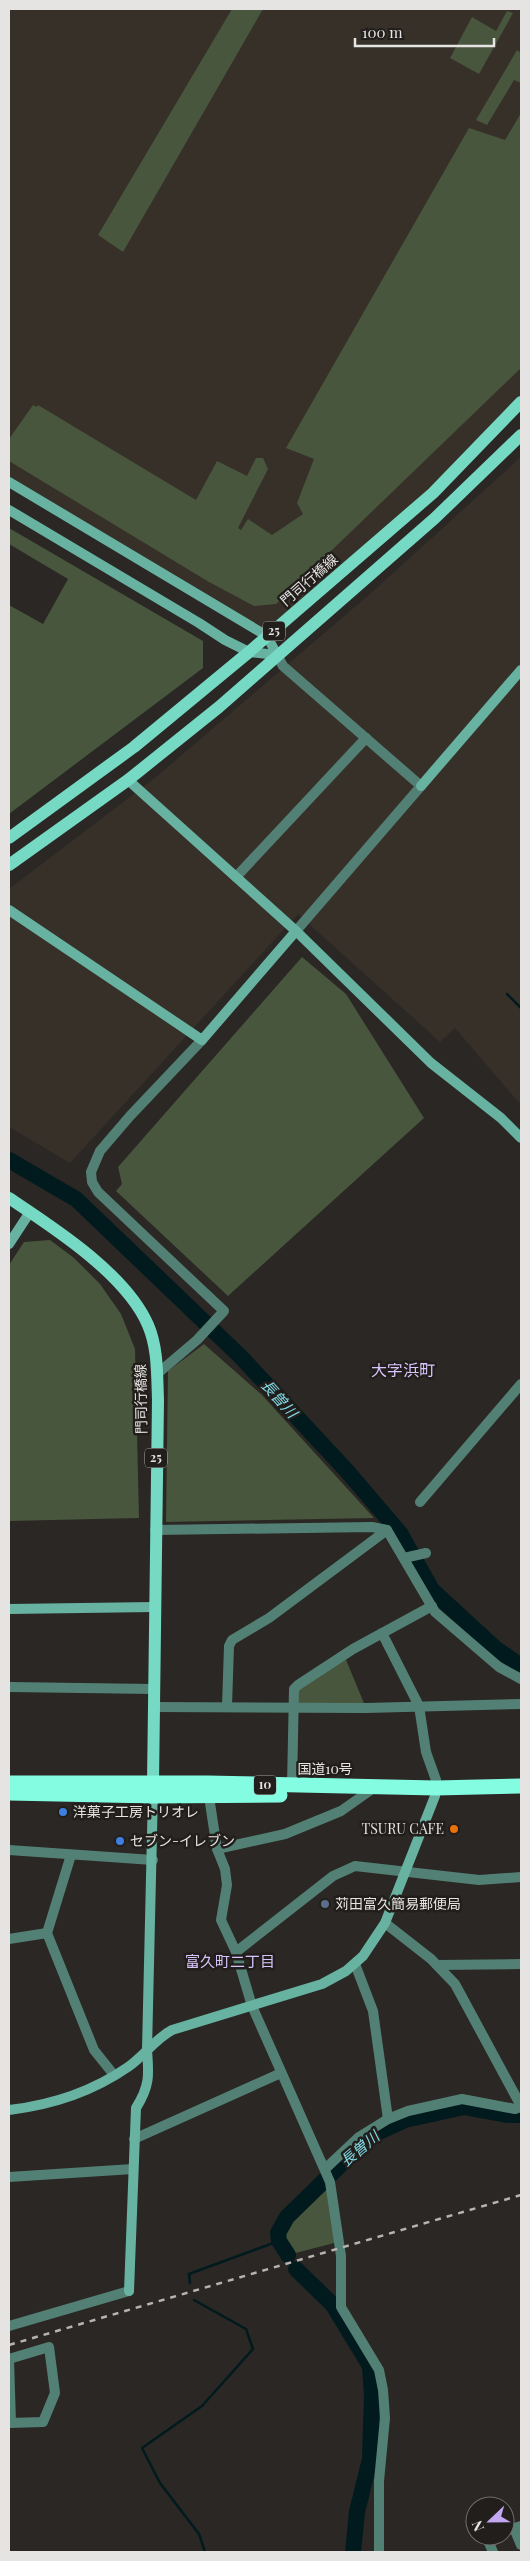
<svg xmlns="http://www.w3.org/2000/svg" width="530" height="2561" font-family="'Playfair Display','Noto Sans JP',serif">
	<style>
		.built { fill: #373029 }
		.green { fill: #47563c }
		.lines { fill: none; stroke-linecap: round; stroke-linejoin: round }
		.stream { stroke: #001a1d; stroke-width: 2.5 }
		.river { stroke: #001a1d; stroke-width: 16 }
		.street { stroke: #538075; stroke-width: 10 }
		.secondary { stroke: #67b2a1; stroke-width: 10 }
		.primary { stroke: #76d9c3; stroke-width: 12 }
		.highway { stroke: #83fce2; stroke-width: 15 }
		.rail { stroke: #b6b3b2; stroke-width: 2.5; stroke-dasharray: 6 6; stroke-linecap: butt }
		.shop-dot { fill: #3f7fe0; stroke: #211e1b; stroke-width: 2 }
		.food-dot { fill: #e8710a; stroke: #211e1b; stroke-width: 2 }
		.service-dot { fill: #5c6f8a; stroke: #211e1b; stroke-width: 2 }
		.labels { text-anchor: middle; stroke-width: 5; stroke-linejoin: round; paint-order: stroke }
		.shield { fill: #211e1b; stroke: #aba9a7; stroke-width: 1 }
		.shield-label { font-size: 12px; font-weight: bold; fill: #e6e4e3 }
		.street-label { font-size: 14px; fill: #e6e4e3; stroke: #211e1b }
		.poi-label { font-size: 14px; fill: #e6e4e3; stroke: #211e1b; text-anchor: start }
		.water-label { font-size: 15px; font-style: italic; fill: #82dae6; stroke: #211e1b }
		.neighbourhood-label { font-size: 15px; fill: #d8c4fc; stroke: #211e1b }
		.quarter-label { font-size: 16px; fill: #d8c4fc; stroke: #211e1b }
	</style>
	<rect width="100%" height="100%" fill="#2a2724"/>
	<g class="built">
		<path d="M9,9H521V402L433,493L267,636L9,482Z"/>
		<path d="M521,457V1105L455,1028L440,1042L298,914L70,1163L9,1127V889L156,777L371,593Z"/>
	</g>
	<g class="green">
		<path d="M232,9H263L123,252L98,235Z"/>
		<path d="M507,11L513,13L479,74L450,58L472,17L496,31Z"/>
		<path d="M517,50L521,53V83L514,80L487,125L476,120Z"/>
		<path d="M521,113V368L276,604L254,606L209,582L9,461V439L33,405L37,407L38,405L196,500L217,461L247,476L256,458H263L268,469L238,528L241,530L248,519L272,535L303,514L297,503L314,459L286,448L469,128L505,140Z"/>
		<path d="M9,528L203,641V668L9,814V605L43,624L68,579L9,544Z"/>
		<path d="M302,957L346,994L424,1118L228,1296L116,1191L122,1184L118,1167Z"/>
		<path d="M50,1240L74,1258L100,1284L121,1314L135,1349L139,1518L9,1521V1265L24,1242Z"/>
		<path d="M204,1344L262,1395L374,1518L166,1522L168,1371Z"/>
		<path d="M344,1655L366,1708L295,1706L298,1685Z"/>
		<path d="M328,2176L338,2242L288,2255C283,2248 278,2242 278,2233C280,2217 316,2188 328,2176Z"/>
	</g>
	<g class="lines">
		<g class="stream">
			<path d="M507,994L521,1008"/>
			<path d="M190,2283L189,2274L279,2241"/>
			<path d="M194,2300L246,2329L253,2349L202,2406L142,2448L160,2483L199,2534L205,2552"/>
		</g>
		<g class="river">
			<path d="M9,1160L76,1199L241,1357L347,1471L400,1533L432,1590L495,1648L521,1666"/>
			<path d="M288,2255L279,2241L278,2233L287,2217L364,2142L379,2132L405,2120L464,2107L507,2115H521"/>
			<path d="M296,2269L333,2305L370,2366L372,2397L370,2459L357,2512L353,2552"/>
		</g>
		<g class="street">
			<path d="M277,655L283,666L421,786L296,931"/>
			<path d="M236,877L366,738"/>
			<path d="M157,1374L197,1340L224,1311L98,1192L92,1182L91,1172L100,1151L130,1116L202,1040"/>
			<path d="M420,1502L521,1384"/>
			<path d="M155,1530L372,1527L387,1530L435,1612L499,1667L521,1679"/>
			<path d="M404,1558L426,1553"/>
			<path d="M382,1633L419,1706L426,1752L436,1780V1788"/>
			<path d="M9,1687L153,1689"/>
			<path d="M227,1706L229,1646L232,1640L269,1618L387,1530"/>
			<path d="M153,1707L366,1708L521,1704"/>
			<path d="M292,1786L294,1689L298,1685L353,1649L432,1606"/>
			<path d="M208,1790L217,1849L225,1869L227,1885L221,1920L236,1952L252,2006L330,2182L341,2256V2307L379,2370L383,2390L385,2418L379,2481V2551"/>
			<path d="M217,1849L285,1834L341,1811L375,1787"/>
			<path d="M9,1850L153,1860"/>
			<path d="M71,1855L47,1933L94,2050L114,2075"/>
			<path d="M385,1923L431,1959L455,1984L521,2106"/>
			<path d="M9,1939L47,1933"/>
			<path d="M236,1952L333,1876L355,1866L479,1880L521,1877"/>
			<path d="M355,1964L373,2011L388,2119"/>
			<path d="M437,1965L521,1964"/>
			<path d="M134,2139L281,2073"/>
			<path d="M325,2169L359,2137L388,2119L408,2111L462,2099L515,2109L521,2107"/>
			<path d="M9,2177L133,2169"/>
			<path d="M9,2326L129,2291"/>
			<path d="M9,2359L49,2347L55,2393L43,2422L9,2423"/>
			<path d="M9,2359L11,2423"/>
			<path d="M514,2528L521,2545"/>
			<path d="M505,2531L521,2526"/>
			<path d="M486,2536L493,2552"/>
		</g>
		<g class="secondary">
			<path d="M9,482L267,636L277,655"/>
			<path d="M9,510L199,623L225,640L249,652L277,655"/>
			<path d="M128,780L296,931L431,1063L501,1118L521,1138"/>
			<path d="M421,786L521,670"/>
			<path d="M9,910L202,1040L296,931"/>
			<path d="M9,1244L30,1212"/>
			<path d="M9,1609L154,1607"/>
			<path d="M9,2110C51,2105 92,2092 128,2067C144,2056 155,2039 172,2030L322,1984L346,1971L363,1956L385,1923L435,1796L436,1788"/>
			<path d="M129,2291L136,2108C150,2086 149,2075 147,2050L153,1791"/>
		</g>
		<g class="primary">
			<path d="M9,838L134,747L249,652L433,493L521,402"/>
			<path d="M9,865L128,780L219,707L435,518L521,435"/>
			<path d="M9,1198C54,1228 126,1274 148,1325C158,1348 157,1375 158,1400L153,1783"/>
		</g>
		<g class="highway">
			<path d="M9,1783H208L436,1788L521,1786"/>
			<path d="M9,1793L153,1796L280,1795"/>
		</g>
		<path class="rail" d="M9,2345L521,2195"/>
	</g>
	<g class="shop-dot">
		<circle cx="63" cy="1812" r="5"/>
		<circle cx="120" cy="1841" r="5"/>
	</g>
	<circle class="food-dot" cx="454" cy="1829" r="5"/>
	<circle class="service-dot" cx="325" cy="1904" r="5"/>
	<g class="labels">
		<g class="shield">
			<rect x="263" y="621.5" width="22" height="19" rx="4"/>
			<rect x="145" y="1448.5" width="22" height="19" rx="4"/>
			<rect x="254" y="1775.5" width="22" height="19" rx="4"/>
		</g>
		<g class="shield-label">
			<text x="274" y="635">25</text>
			<text x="156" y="1462">25</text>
			<text x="265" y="1789">10</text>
		</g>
		<g class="street-label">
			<text transform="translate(309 580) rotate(-41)" y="5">門司行橋線</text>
			<text transform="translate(141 1399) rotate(-91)" y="5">門司行橋線</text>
			<text x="325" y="1774">国道10号</text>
		</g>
		<g class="poi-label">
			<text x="73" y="1817">洋菓子工房トリオレ</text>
			<text x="444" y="1834" text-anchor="end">TSURU CAFE</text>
			<text x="130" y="1846">セブン-イレブン</text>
			<text x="335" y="1909">苅田富久簡易郵便局</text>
		</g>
		<g class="water-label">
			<text transform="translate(279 1399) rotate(48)" y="5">長曽川</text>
			<text transform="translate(360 2149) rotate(-40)" y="5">長曽川</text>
		</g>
		<g class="neighbourhood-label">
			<text x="230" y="1967">富久町二丁目</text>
		</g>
		<g class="quarter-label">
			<text x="403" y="1376">大字浜町</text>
		</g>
	</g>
	<rect width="530" height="2561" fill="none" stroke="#e6e4e3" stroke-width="20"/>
	<g transform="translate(490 2521) rotate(248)"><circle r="24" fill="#211e1b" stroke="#706d6b"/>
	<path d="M0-4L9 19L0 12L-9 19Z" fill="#c4a7f1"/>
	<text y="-8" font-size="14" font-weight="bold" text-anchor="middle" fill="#e6e4e3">N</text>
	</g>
	<path d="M355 38v8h139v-8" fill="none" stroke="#e6e4e3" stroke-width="2.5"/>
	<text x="362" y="38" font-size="15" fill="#e6e4e3" stroke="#211e1b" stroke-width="4" paint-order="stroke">100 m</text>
</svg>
